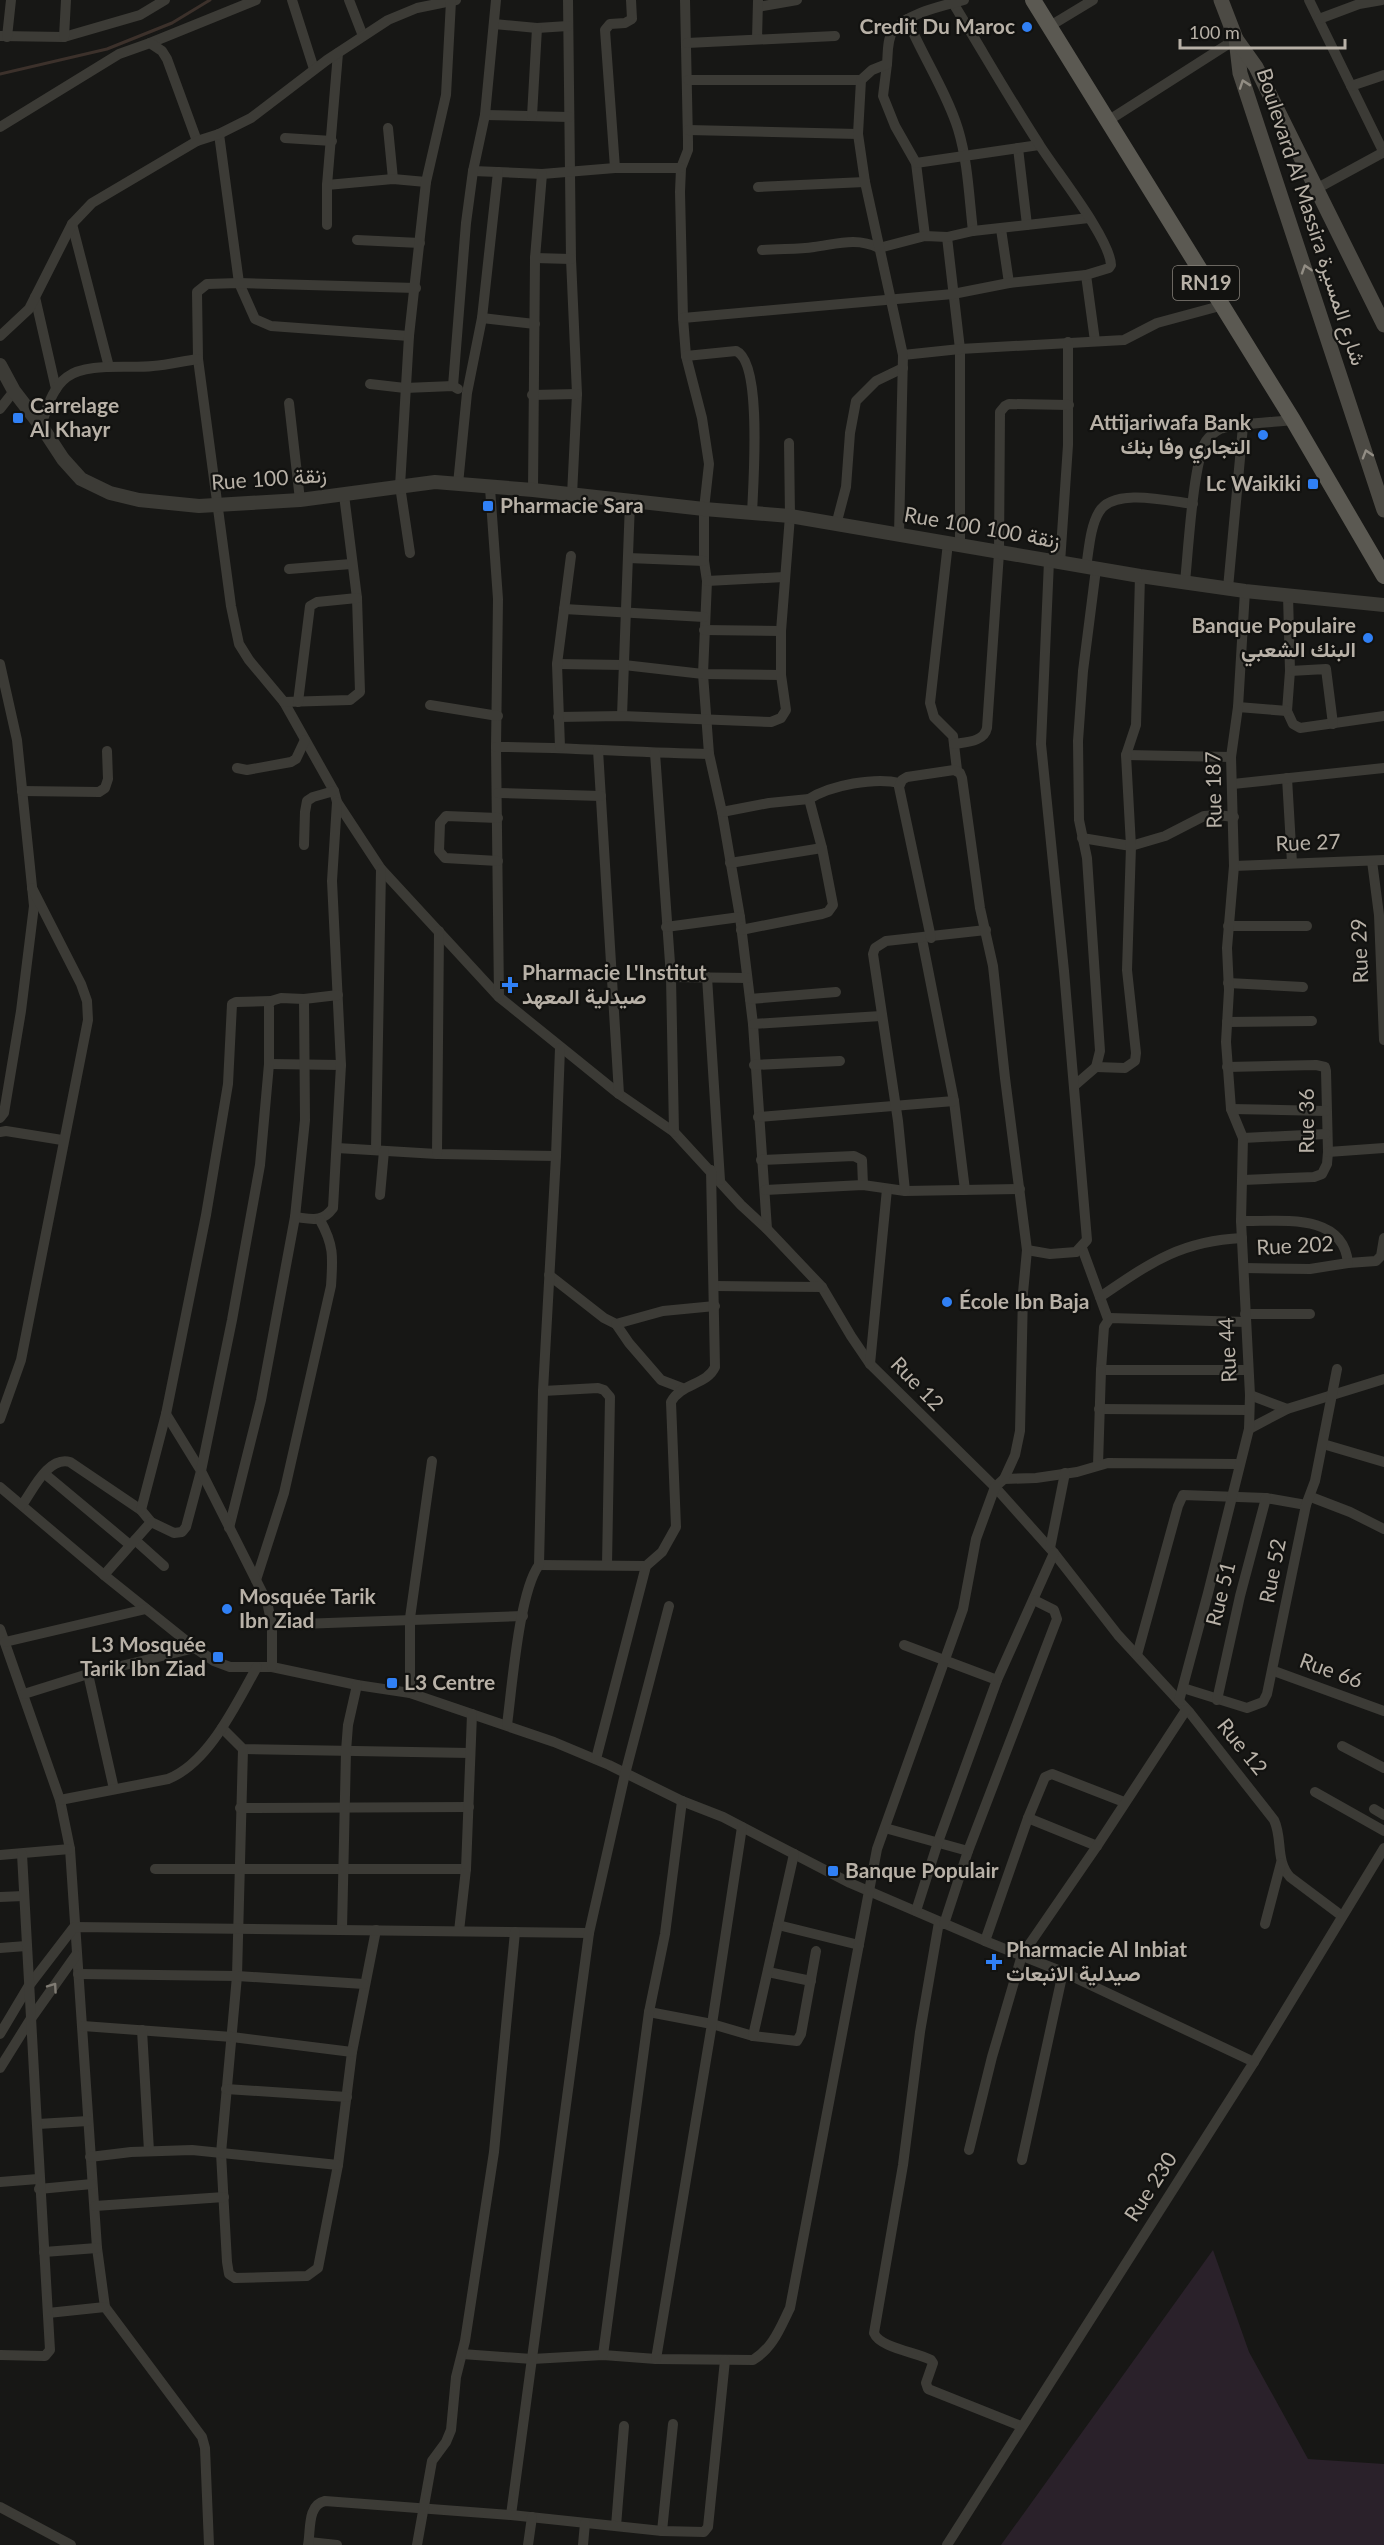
<svg xmlns="http://www.w3.org/2000/svg" width="1384" height="2545" font-family="Lato,Vazirmatn,sans-serif">
	<style>
		.green { fill: #2a212a }
		.lines { fill: none; stroke-linecap: round; stroke-linejoin: round }
		.stream { stroke: #3c312b; stroke-width: 3 }
		.minor { stroke: #3c3b36; stroke-width: 10 }
		.tertiary { stroke: #3c3b36; stroke-width: 14 }
		.secondary { stroke: #4c4a44; stroke-width: 15 }
		.primary { stroke: #5b5952; stroke-width: 16 }
		.oneway { stroke: #928d84 }
		.oneway2 { stroke: #807c74 }
		.poi-dot { fill: #3080f5; stroke: #121210; stroke-width: 2 }
		.labels { text-anchor: middle; stroke-width: 4.5; stroke-linejoin: round; paint-order: stroke }
		.shield { fill: #121210; stroke: #86817a; stroke-width: 1.5 }
		.shield-label { font-size: 20px; font-weight: bold; fill: #b8b1a7 }
		.poi-label { font-size: 21px; font-weight: bold; fill: #b8b1a7; stroke: #121210; text-anchor: start }
		.street-label { font-size: 21px; fill: #b8b1a7; stroke: #121210 }
	</style>
	<rect width="100%" height="100%" fill="#171715"/>
	<path class="green" d="M1213,2250L1249,2352L1308,2459L1384,2464V2545H1001Z"/>
	<g class="lines">
		<path class="stream" d="M0,74L107,49L172,23L210,0"/>
		<g class="minor">
			<path d="M292,0L314,69"/>
			<path d="M349,0L363,36"/>
			<path d="M568,0L571,259L577,394L572,495"/>
			<path d="M685,0L688,141V150L681,168L680,192L683,318L686,356L702,418L709,464L704,509V561L707,581L703,674L709,754L722,812L740,917L753,1024L767,1229"/>
			<path d="M1309,0L1384,153"/>
			<path d="M758,7L797,0"/>
			<path d="M907,19C922,55 947,93 958,129C968,162 969,197 973,231"/>
			<path d="M1319,19L1359,4L1382,0"/>
			<path d="M494,24L537,28L568,26"/>
			<path d="M1050,26L1093,0"/>
			<path d="M0,36L64,37L140,15L165,0"/>
			<path d="M7,37L11,0"/>
			<path d="M64,37L66,0"/>
			<path d="M757,39L758,1"/>
			<path d="M150,43L256,0"/>
			<path d="M687,43L835,36"/>
			<path d="M887,64L883,96L895,126L916,163L925,236"/>
			<path d="M688,80H861"/>
			<path d="M1351,86L1384,75"/>
			<path d="M485,115L569,117"/>
			<path d="M532,116L537,28"/>
			<path d="M1106,122L1236,39"/>
			<path d="M0,127L119,54L150,43L162,51L167,59L197,141"/>
			<path d="M388,128L393,179"/>
			<path d="M688,130L858,134"/>
			<path d="M219,134L239,283L255,319L271,326L409,336"/>
			<path d="M285,138L332,141"/>
			<path d="M1018,148L1027,225"/>
			<path d="M916,163L1039,145"/>
			<path d="M615,168L605,30L610,24L625,23L632,19L631,0"/>
			<path d="M473,171L542,174L615,168H681"/>
			<path d="M327,185L393,179L426,182"/>
			<path d="M758,187L865,182"/>
			<path d="M1316,189L1384,152"/>
			<path d="M72,224L109,367"/>
			<path d="M327,225V185L338,53"/>
			<path d="M1001,229L1009,283"/>
			<path d="M947,237L960,349V545"/>
			<path d="M357,240L420,243"/>
			<path d="M762,250C779,248 797,250 814,247C837,244 857,237 879,248L925,236L947,237L973,231L1089,218"/>
			<path d="M535,258L571,259"/>
			<path d="M1086,275L1095,341"/>
			<path d="M416,288L239,283L207,284L197,292L198,359L231,606L239,644L249,660L284,702L334,791L337,802L381,869L499,997L619,1094L674,1132L741,1205L767,1229L822,1287L851,1336L870,1364L995,1487L1054,1553L1118,1635L1190,1713L1274,1820C1283,1839 1275,1860 1290,1877L1342,1916"/>
			<path d="M35,297L56,389"/>
			<path d="M482,318L535,324"/>
			<path d="M683,318L953,294L1009,283L1086,275L1109,268L1111,265C1110,238 1055,170 1039,144C1009,98 982,50 953,3"/>
			<path d="M0,336L29,309L72,224L92,203L197,141L219,134L251,118L327,60L388,20L417,8L456,0"/>
			<path d="M903,355L960,349L1124,340L1157,323L1220,306"/>
			<path d="M686,356L736,351C763,362 753,485 752,514"/>
			<path d="M370,384L405,388L453,386L458,389"/>
			<path d="M453,386L466,223L473,171L485,115L496,0"/>
			<path d="M532,395L577,394"/>
			<path d="M289,403L300,500"/>
			<path d="M0,409L14,391"/>
			<path d="M41,425C47,409 52,388 67,377C87,362 129,369 153,366C168,365 183,361 198,359"/>
			<path d="M458,484L467,393L482,318L498,172"/>
			<path d="M490,488L498,599L496,747L499,997"/>
			<path d="M533,490L535,258L542,174"/>
			<path d="M836,525L846,487L850,433L856,401L876,381L903,368"/>
			<path d="M899,535L903,355L865,182L858,134L861,80L872,70L887,64C888,54 887,39 893,31C907,13 942,6 964,0"/>
			<path d="M948,543L930,703L934,717L953,736L957,770"/>
			<path d="M410,553L400,486L409,336L426,182L446,95L451,1"/>
			<path d="M628,558L704,561"/>
			<path d="M1060,563L1068,445V342"/>
			<path d="M1086,567C1089,550 1090,527 1099,512C1113,487 1169,501 1193,504"/>
			<path d="M289,569L351,564"/>
			<path d="M707,581L784,577"/>
			<path d="M1185,582C1188,554 1193,462 1206,441C1209,437 1214,432 1220,429C1232,424 1276,422 1293,420"/>
			<path d="M1228,588L1243,426"/>
			<path d="M1288,595L1290,671L1287,711L1293,724L1300,728L1384,716"/>
			<path d="M564,609L704,617"/>
			<path d="M704,630L781,631"/>
			<path d="M0,664L17,740L34,906L21,1011L4,1113L0,1118"/>
			<path d="M557,664L624,665L703,674L781,675"/>
			<path d="M1290,671L1326,669L1333,724"/>
			<path d="M284,702L350,700L360,692L357,598L344,495"/>
			<path d="M298,702L310,606L317,602L357,598"/>
			<path d="M430,705L498,716"/>
			<path d="M1238,707L1287,711"/>
			<path d="M622,716L630,502"/>
			<path d="M558,717L622,716L771,722L781,718L786,710L781,675V631L790,516L789,443"/>
			<path d="M954,744C966,742 984,742 987,728L999,553L1000,412L1005,406L1009,404L1069,405"/>
			<path d="M496,747C567,747 638,753 709,754"/>
			<path d="M560,747L557,664L571,556"/>
			<path d="M598,750L619,1094"/>
			<path d="M655,753L671,977L674,1132"/>
			<path d="M1126,755L1231,757"/>
			<path d="M237,768L247,770L291,762L296,759L305,740"/>
			<path d="M1287,778L1292,863"/>
			<path d="M1233,784L1384,768"/>
			<path d="M22,791L99,792L105,788L108,779L107,751"/>
			<path d="M498,793L601,796"/>
			<path d="M722,812L769,803L809,799"/>
			<path d="M498,818L446,816L440,823L439,851L445,858L498,861"/>
			<path d="M1082,838L1131,846L1165,836L1204,816L1217,815L1234,817"/>
			<path d="M304,845L305,812L307,801L313,797L334,791"/>
			<path d="M1372,861L1379,915L1384,1040"/>
			<path d="M730,863L822,848"/>
			<path d="M1234,866L1384,860"/>
			<path d="M1228,926H1307"/>
			<path d="M666,927L740,917"/>
			<path d="M741,930L822,914L828,912L833,905L822,848L809,799C831,785 875,777 900,783"/>
			<path d="M922,939L954,1101L965,1190"/>
			<path d="M671,977L747,978"/>
			<path d="M707,977L720,1180"/>
			<path d="M1228,983L1303,987"/>
			<path d="M750,999L836,992"/>
			<path d="M1227,1022L1312,1021"/>
			<path d="M753,1024L881,1016"/>
			<path d="M269,1064L341,1065"/>
			<path d="M754,1065L840,1061"/>
			<path d="M1096,1067L1125,1068L1135,1061L1136,1053L1127,970L1131,846L1126,755L1136,725L1140,576"/>
			<path d="M1227,1067L1316,1065L1325,1067L1326,1071L1328,1152L1327,1164L1322,1174L1314,1177L1243,1180"/>
			<path d="M1074,1086L1096,1067L1100,1051L1087,858L1079,820L1078,741L1083,671L1096,569"/>
			<path d="M1231,1109L1326,1111"/>
			<path d="M758,1117L954,1101"/>
			<path d="M0,1132L6,1131L62,1140"/>
			<path d="M1243,1138L1326,1134"/>
			<path d="M337,1148L437,1154L556,1156"/>
			<path d="M376,1149L381,869"/>
			<path d="M1328,1152L1384,1148"/>
			<path d="M437,1154L439,931"/>
			<path d="M761,1160L854,1156L862,1160L863,1185"/>
			<path d="M765,1190L863,1185L905,1191L1020,1189"/>
			<path d="M905,1191L898,1121L873,954L875,948L886,941L986,930"/>
			<path d="M380,1195L384,1151"/>
			<path d="M295,1217C312,1219 322,1223 333,1208L341,1065L332,881L337,802"/>
			<path d="M1241,1221C1279,1222 1343,1211 1348,1263L1376,1261L1381,1256L1384,1238"/>
			<path d="M1082,1248L1108,1319"/>
			<path d="M1027,1250L1050,1254L1076,1252L1087,1240L1064,971L1041,744L1049,561"/>
			<path d="M1244,1268L1310,1269L1348,1263"/>
			<path d="M549,1275L604,1318L616,1324L663,1311L715,1306"/>
			<path d="M714,1286L822,1287"/>
			<path d="M1100,1297C1150,1263 1180,1241 1242,1238"/>
			<path d="M1245,1314H1310"/>
			<path d="M1246,1322L1110,1318L1104,1327L1101,1370H1248"/>
			<path d="M616,1324L629,1343L661,1380L682,1388"/>
			<path d="M870,1364L887,1189"/>
			<path d="M543,1391L598,1388L604,1390L610,1397L607,1565"/>
			<path d="M1250,1395L1287,1409"/>
			<path d="M1099,1409L1248,1410"/>
			<path d="M0,1419L21,1360L88,1020L87,1001L81,984L32,888"/>
			<path d="M1249,1429L1287,1409L1384,1379"/>
			<path d="M1323,1444L1384,1462"/>
			<path d="M1098,1465L1101,1370"/>
			<path d="M45,1474L130,1545"/>
			<path d="M1004,1479L1036,1478L1077,1472L1108,1463L1238,1464"/>
			<path d="M0,1487L104,1575L195,1648L214,1661L230,1667H272L357,1685L410,1693L554,1742L609,1765L682,1801L723,1817L850,1883L985,1941L1063,1972L1254,2062"/>
			<path d="M1311,1497L1350,1512L1384,1529"/>
			<path d="M22,1505C33,1490 48,1456 70,1462L141,1510L151,1522L174,1533L182,1532L186,1527L201,1471L166,1414"/>
			<path d="M141,1510L166,1414L206,1215L228,1084L232,1004L236,1002L271,1001"/>
			<path d="M229,1528L261,1400L295,1217L305,1120L304,999"/>
			<path d="M135,1540L164,1566"/>
			<path d="M1050,1548L1065,1473"/>
			<path d="M539,1565L646,1566"/>
			<path d="M104,1575L151,1522"/>
			<path d="M256,1580L284,1493L331,1286C333,1257 334,1245 320,1220"/>
			<path d="M272,1625L523,1616"/>
			<path d="M0,1629L60,1800L70,1849L97,2248L105,2307L202,2437L205,2448L209,2545"/>
			<path d="M5,1642L146,1609"/>
			<path d="M904,1645L997,1680"/>
			<path d="M1137,1655L1178,1506L1183,1495L1266,1498L1306,1505"/>
			<path d="M272,1667V1625L267,1602L201,1471L232,1320L260,1165L269,1064V1005L271,1001L281,998L304,999L338,995"/>
			<path d="M1274,1671L1384,1711"/>
			<path d="M88,1674L114,1789"/>
			<path d="M1183,1688L1247,1708L1263,1702L1267,1694L1306,1505L1315,1481L1337,1369"/>
			<path d="M410,1693V1618L432,1461"/>
			<path d="M24,1694L88,1674L195,1648"/>
			<path d="M1217,1700L1240,1596L1266,1498"/>
			<path d="M1179,1701L1208,1593L1249,1429L1250,1395L1241,1221L1243,1138L1231,1109L1226,1042L1229,990L1227,948L1234,866L1231,757L1238,707L1245,591"/>
			<path d="M507,1725C512,1688 519,1592 539,1565L543,1391L556,1156L560,1048"/>
			<path d="M222,1728L243,1749L470,1753"/>
			<path d="M1342,1746L1384,1768"/>
			<path d="M243,1749L237,1976L221,2153L227,2262L229,2274L235,2278L307,2276L318,2268L338,2165L352,2052L376,1930"/>
			<path d="M596,1759L646,1566L662,1552L676,1527L671,1402C681,1383 707,1385 715,1367L711,1170"/>
			<path d="M1315,1792L1384,1831"/>
			<path d="M60,1800L168,1779C209,1763 236,1704 257,1667"/>
			<path d="M240,1808L469,1807"/>
			<path d="M1374,1809L1384,1815"/>
			<path d="M1028,1818L1097,1846"/>
			<path d="M885,1828L968,1851"/>
			<path d="M0,1855L70,1849"/>
			<path d="M155,1869H466"/>
			<path d="M0,1897L24,1896"/>
			<path d="M916,1911L938,1842L997,1680L1054,1553"/>
			<path d="M939,1922L920,2032L903,2165L874,2333C880,2348 916,2352 931,2360L933,2363L926,2383L928,2389L1021,2426"/>
			<path d="M944,1924L968,1851L1057,1619L1054,1610L1034,1600"/>
			<path d="M1265,1924L1281,1863"/>
			<path d="M778,1925L859,1945"/>
			<path d="M342,1930L346,1751L348,1725L357,1685"/>
			<path d="M459,1931L466,1869L472,1714"/>
			<path d="M985,1941L1028,1818L1045,1777L1052,1774L1124,1802"/>
			<path d="M0,1948L26,1946"/>
			<path d="M768,1972L811,1981"/>
			<path d="M78,1974L237,1976L364,1984"/>
			<path d="M649,2012L712,2024L753,2036L797,2041L801,2034L816,1951"/>
			<path d="M83,2026L232,2037L352,2052"/>
			<path d="M142,2030L149,2151"/>
			<path d="M0,2034L28,1987L74,1927L589,1933"/>
			<path d="M753,2036L794,1854"/>
			<path d="M0,2068L30,2020L76,1955"/>
			<path d="M226,2089L347,2097"/>
			<path d="M38,2124L88,2121"/>
			<path d="M969,2150L992,2057L1022,1955L1097,1846L1186,1710"/>
			<path d="M90,2157L131,2152L192,2150L338,2165"/>
			<path d="M1022,2160L1063,1972"/>
			<path d="M0,2182L38,2179"/>
			<path d="M39,2189L92,2184"/>
			<path d="M95,2206L224,2197"/>
			<path d="M44,2252L97,2248"/>
			<path d="M48,2313L105,2307"/>
			<path d="M462,2354L532,2359L603,2355L656,2359L753,2360C773,2348 780,2328 790,2308L877,1849L963,1609L976,1539L995,1487L1004,1479L1015,1455L1020,1431L1023,1293L1027,1250L1005,1078L993,966L980,908L962,778L960,773L954,770L907,777L902,780L899,787L931,938"/>
			<path d="M0,2355L45,2356L50,2350C41,2185 30,2019 22,1854"/>
			<path d="M603,2355L649,2012L665,1934L682,1801"/>
			<path d="M656,2359L712,2024L742,1827"/>
			<path d="M0,2507L71,2545"/>
			<path d="M511,2515L589,1933L625,1774L669,1606"/>
			<path d="M616,2526L624,2426"/>
			<path d="M662,2531L673,2424"/>
			<path d="M309,2542L337,2545"/>
			<path d="M308,2545C311,2530 307,2505 325,2501L511,2515L662,2531L704,2532L708,2527L725,2360"/>
			<path d="M417,2545L432,2461L446,2442L451,2430L456,2377L465,2341L494,2152L515,1932"/>
			<path d="M528,2545L532,2517"/>
			<path d="M583,2545L585,2523"/>
			<path d="M947,2545L1254,2062L1384,1848"/>
		</g>
		<path class="tertiary" d="M0,365L14,391L44,430L63,459L81,479L110,493L139,500L199,506L300,500L435,482L533,490L704,509L790,516L1140,576L1245,591L1384,605"/>
		<g class="secondary">
			<path d="M1221,0L1236,39L1240,73L1384,510"/>
			<path d="M1236,39L1256,67L1384,325"/>
		</g>
		<path class="primary" d="M1033,0L1293,420L1384,576"/>
	</g>
	<defs><path id="oneway-chevron" d="M-2-3.5L2.5 0L-2 3.5" fill="none" stroke-width="1.6" stroke-linecap="round" stroke-linejoin="round" transform="scale(1.5)"/></defs>
	<g class="oneway">
		<use href="#oneway-chevron" transform="translate(1244 84) rotate(-109)"/>
		<use href="#oneway-chevron" transform="translate(1306 269) rotate(-108)"/>
		<use href="#oneway-chevron" transform="translate(1367 454) rotate(-107)"/>
	</g>
	<use class="oneway2" href="#oneway-chevron" transform="translate(53 1987) rotate(-55)"/>
	<g class="poi-dot">
		<circle cx="1027" cy="27" r="6"/>
		<rect x="12" y="412" width="12" height="12" rx="3"/>
		<circle cx="1263" cy="435" r="6"/>
		<rect x="1307" y="478" width="12" height="12" rx="3"/>
		<rect x="482" y="500" width="12" height="12" rx="3"/>
		<circle cx="1368" cy="638" r="6"/>
		<path d="M507 976h6v6h6v6h-6v6h-6v-6h-6v-6h6z"/>
		<circle cx="947" cy="1302" r="6"/>
		<circle cx="227" cy="1609" r="6"/>
		<rect x="212" y="1651" width="12" height="12" rx="3"/>
		<rect x="386" y="1677" width="12" height="12" rx="3"/>
		<rect x="827" y="1865" width="12" height="12" rx="3"/>
		<path d="M991 1953h6v6h6v6h-6v6h-6v-6h-6v-6h6z"/>
	</g>
	<g class="labels">
		<rect class="shield" x="1173" y="266" width="66" height="34" rx="4.5"/>
		<g class="shield-label">
			<text x="1206" y="290">RN19</text>
		</g>
		<g class="poi-label">
			<text x="1015" y="34" text-anchor="end">Credit Du Maroc</text>
			<text x="30" y="413">Carrelage<tspan x="30" dy="24">Al Khayr</tspan></text>
			<text x="1251" y="430" text-anchor="end">Attijariwafa Bank<tspan x="1251" dy="24">التجاري وفا بنك</tspan></text>
			<text x="1301" y="491" text-anchor="end">Lc Waikiki</text>
			<text x="500" y="513">Pharmacie Sara</text>
			<text x="1356" y="633" text-anchor="end">Banque Populaire<tspan x="1356" dy="24">البنك الشعبي</tspan></text>
			<text x="522" y="980">Pharmacie L'Institut<tspan x="522" dy="24">صيدلية المعهد</tspan></text>
			<text x="959" y="1309">École Ibn Baja</text>
			<text x="239" y="1604">Mosquée Tarik<tspan x="239" dy="24">Ibn Ziad</tspan></text>
			<text x="206" y="1652" text-anchor="end">L3 Mosquée<tspan x="206" dy="24">Tarik Ibn Ziad</tspan></text>
			<text x="404" y="1690">L3 Centre</text>
			<text x="845" y="1878">Banque Populair</text>
			<text x="1006" y="1957">Pharmacie Al Inbiat<tspan x="1006" dy="24">صيدلية الانبعات</tspan></text>
		</g>
		<g class="street-label">
			<text transform="translate(1311 217) rotate(72)" y="7">Boulevard Al Massira شارع المسيرة</text>
			<text transform="translate(269 479) rotate(-4)" y="7">Rue 100 زنقة</text>
			<text transform="translate(982 528) rotate(10)" y="7">Rue 100 زنقة 100</text>
			<text transform="translate(1214 790) rotate(-91)" y="7">Rue 187</text>
			<text transform="translate(1308 843) rotate(-2)" y="7">Rue 27</text>
			<text transform="translate(1360 951) rotate(-92)" y="7">Rue 29</text>
			<text transform="translate(1307 1121) rotate(-90)" y="7">Rue 36</text>
			<text transform="translate(1295 1246) rotate(-3)" y="7">Rue 202</text>
			<text transform="translate(1228 1350) rotate(-93)" y="7">Rue 44</text>
			<text transform="translate(917 1384) rotate(46)" y="7">Rue 12</text>
			<text transform="translate(1273 1571) rotate(-79)" y="7">Rue 52</text>
			<text transform="translate(1221 1594) rotate(-76)" y="7">Rue 51</text>
			<text transform="translate(1331 1671) rotate(20)" y="7">Rue 66</text>
			<text transform="translate(1242 1747) rotate(51)" y="7">Rue 12</text>
			<text transform="translate(1151 2187) rotate(-57)" y="7">Rue 230</text>
		</g>
	</g>
	<path d="M1180 39v9h165v-9" fill="none" stroke="#b8b1a7" stroke-width="3"/>
	<text x="1189" y="39" font-size="18" fill="#b8b1a7" stroke="#121210" stroke-width="4.5" paint-order="stroke">100 m</text>
</svg>
